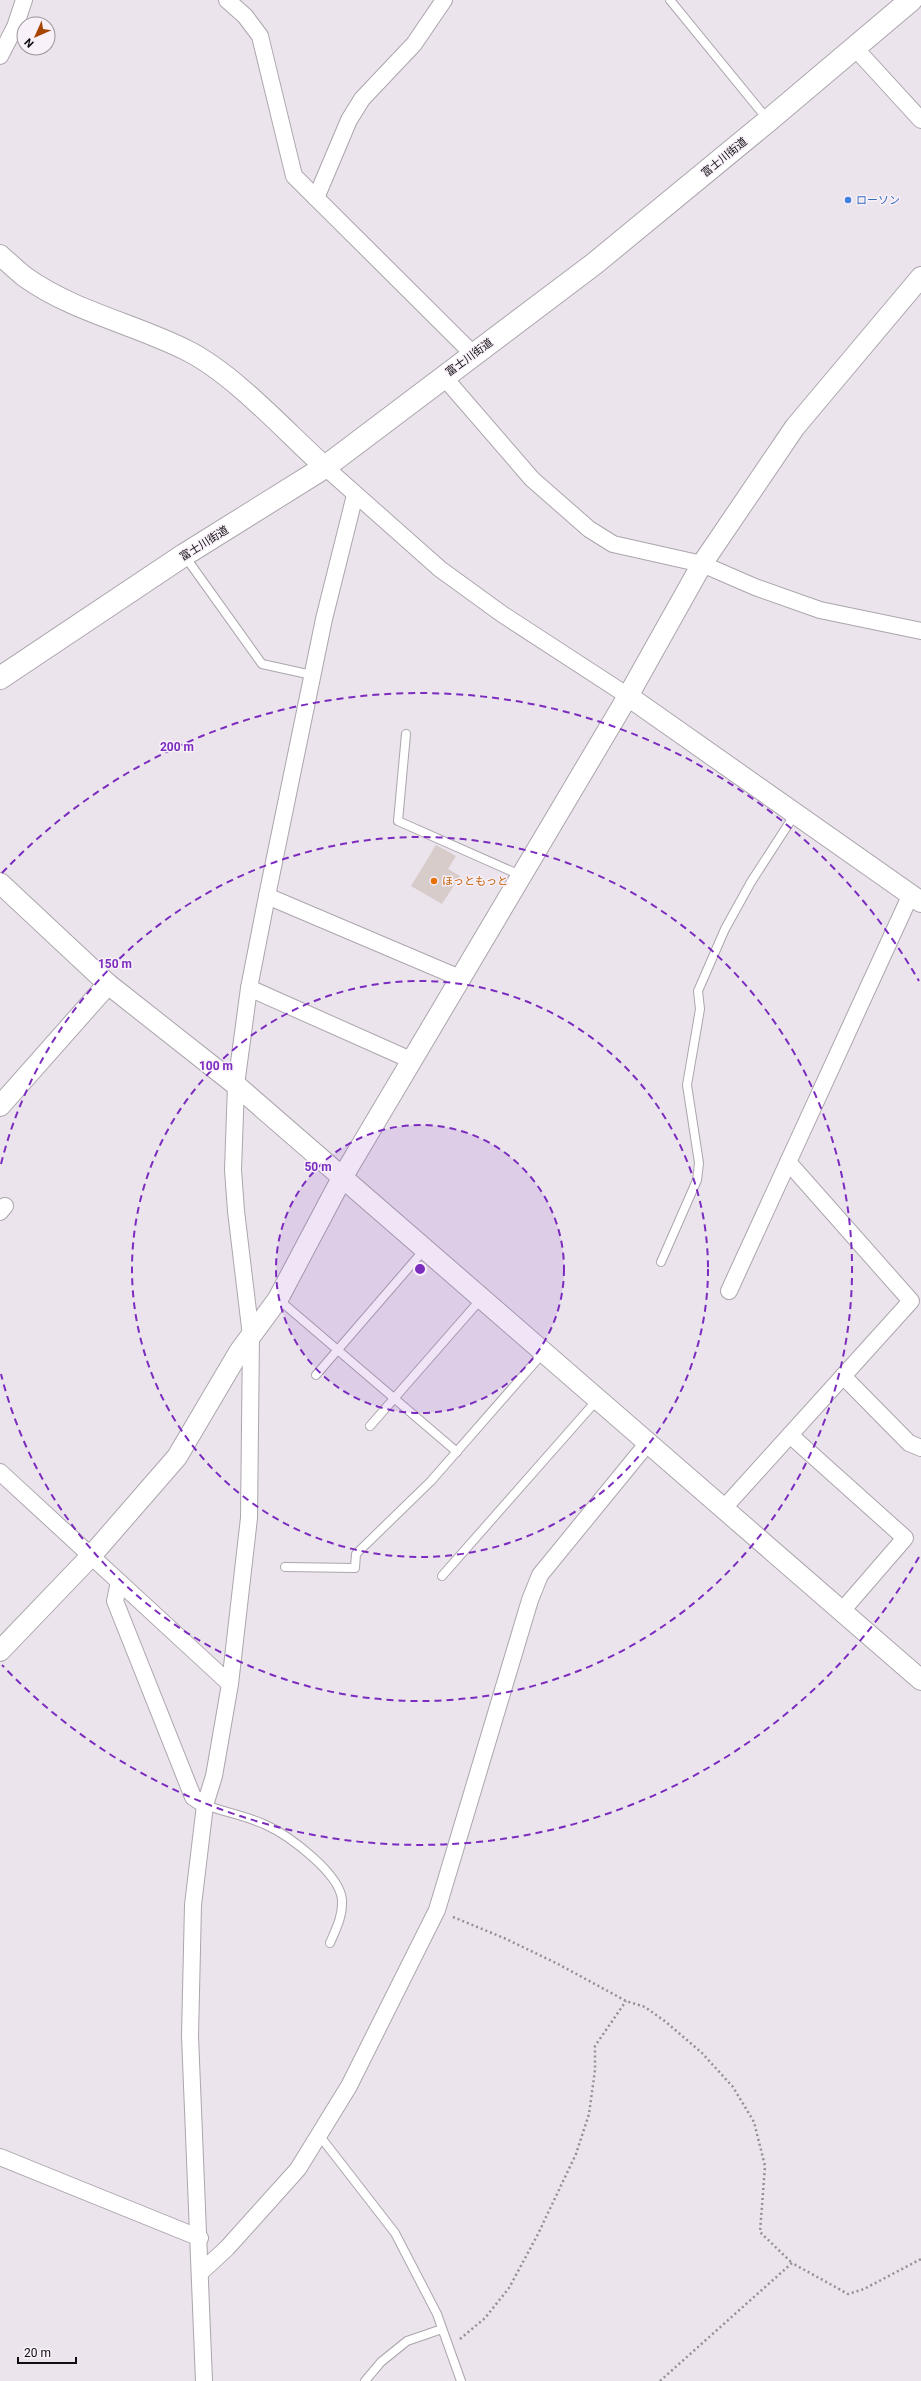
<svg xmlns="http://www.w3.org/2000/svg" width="921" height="2381" font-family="Roboto,'Noto Sans JP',sans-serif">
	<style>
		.building { fill: #d8ccca }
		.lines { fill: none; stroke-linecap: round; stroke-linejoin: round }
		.service-casing { stroke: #aca5ad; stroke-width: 10 }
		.minor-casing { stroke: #aca5ad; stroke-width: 18 }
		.tertiary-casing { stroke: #aca5ad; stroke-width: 22 }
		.primary-casing { stroke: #aca5ad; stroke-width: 24 }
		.path { stroke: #948f94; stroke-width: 2.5; stroke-dasharray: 2 3; stroke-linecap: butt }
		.service { stroke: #fff; stroke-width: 8 }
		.minor { stroke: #fff; stroke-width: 16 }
		.tertiary { stroke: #fff; stroke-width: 20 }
		.primary { stroke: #fff; stroke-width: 22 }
		.ring { fill: none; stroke: #7b2cbf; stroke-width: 2; stroke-dasharray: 7 5 }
		.shop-dot { fill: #3f7fe0; stroke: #f9f1f9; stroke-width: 1.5 }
		.food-dot { fill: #e8710a; stroke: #f9f1f9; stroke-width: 1.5 }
		.labels { text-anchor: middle; stroke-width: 3; stroke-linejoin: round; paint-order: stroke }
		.street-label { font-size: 11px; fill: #0f0d0f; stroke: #f9f1f9 }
		.shop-label { font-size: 11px; fill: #366cbe; stroke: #f9f1f9; text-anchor: start }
		.food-label { font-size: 11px; fill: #c56008; stroke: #f9f1f9; text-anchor: start }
		.centre { fill: #7b2cbf; stroke: #f9f1f9; stroke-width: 2 }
		.ring-label { font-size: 12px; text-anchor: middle; font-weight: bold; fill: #7b2cbf; stroke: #f9f1f9; stroke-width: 3; stroke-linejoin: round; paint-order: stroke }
	</style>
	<rect width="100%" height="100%" fill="#ebe4ec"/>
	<path class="building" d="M436,845L456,856L448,869L460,876L442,904L411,886Z"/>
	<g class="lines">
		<defs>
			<g id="service">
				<path d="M670,0L768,120"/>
				<path d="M184,555L262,664L312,675"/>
				<path d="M406,734L398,821L520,875"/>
				<path d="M661,1262L697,1180L699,1163L687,1085L700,1009L698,991L725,929L751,882L795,814"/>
				<path d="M278,1299L457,1452"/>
				<path d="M316,1375L424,1250"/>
				<path d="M370,1426L481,1299"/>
				<path d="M285,1567L355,1568L356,1554L431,1481L543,1353"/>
				<path d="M442,1576L597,1400"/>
				<path d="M205,1805C224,1812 247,1816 266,1825C288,1835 340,1873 342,1900C343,1916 336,1929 330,1943"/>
				<path d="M319,2135L395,2233L437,2314L461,2381"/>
				<path d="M365,2381L381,2362L407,2341L442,2329"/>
			</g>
			<g id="minor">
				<path d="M227,0L245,16L260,36L294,176L473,354"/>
				<path d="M855,48L921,120"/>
				<path d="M0,56L15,27L24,0"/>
				<path d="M316,198L349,120L362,99L414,44L444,0"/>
				<path d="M443,376L532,479L589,529L613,544L702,564L755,587L820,610L921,631"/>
				<path d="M325,467L440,569L502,614L628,696"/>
				<path d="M267,896L460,978"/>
				<path d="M249,988L413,1061"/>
				<path d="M0,1212L5,1206"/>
				<path d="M729,1291L911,894"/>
				<path d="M843,1376L909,1443L921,1448"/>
				<path d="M790,1435L905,1538L841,1612"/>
				<path d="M0,1472L230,1684"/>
				<path d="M723,1509L911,1301L788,1162"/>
				<path d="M119,1582L115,1601L193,1797L205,1805"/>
				<path d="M0,2157L200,2238"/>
				<path d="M201,2272L227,2248L298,2169L349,2086L437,1910L530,1600L540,1575L647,1444"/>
				<path d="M204,2381L190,2036L193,1905L205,1805L214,1776L230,1684L249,1518L251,1336L236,1211L233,1170L236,1085L249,988L267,896L324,619L355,495"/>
			</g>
			<g id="tertiary">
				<path d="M0,255C8,262 16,270 25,277C74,312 135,324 188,351C235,375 285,431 325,467"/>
				<path d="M628,696L921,902"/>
				<path d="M0,883L108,984L236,1085L921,1680"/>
				<path d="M0,1106L108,984"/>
				<path d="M0,1651L91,1556L177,1457L239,1352L278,1299L342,1178L628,696L702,564L795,427L921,277"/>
			</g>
			<path id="primary" d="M0,678L184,555L325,467L594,264L769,120L911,0"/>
		</defs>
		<use href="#service" class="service-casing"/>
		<use href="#minor" class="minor-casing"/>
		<use href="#tertiary" class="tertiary-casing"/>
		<use href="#primary" class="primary-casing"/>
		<g class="path">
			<path d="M453,1917L504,1938L558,1964L626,2001L645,2007L666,2022L702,2053L733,2087L754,2122L765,2166L760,2232L792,2263"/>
			<path d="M460,2339L485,2318L509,2288L538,2234L576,2154L589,2114L595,2070V2046L626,2001"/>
			<path d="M660,2381L792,2263L848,2294L864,2289L921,2259"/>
		</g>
		<use href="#service" class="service"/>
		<use href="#minor" class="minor"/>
		<use href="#tertiary" class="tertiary"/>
		<use href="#primary" class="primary"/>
	</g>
	<circle cx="420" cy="1269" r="144" fill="#7b2cbf" fill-opacity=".12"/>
	<g class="ring">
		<circle cx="420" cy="1269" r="144"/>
		<circle cx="420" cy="1269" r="288"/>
		<path d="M1 1164A432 432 0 1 1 1 1374"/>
		<path d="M919 1557A576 576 0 0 1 2 1665M2 873A576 576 0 0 1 919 981"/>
	</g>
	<circle class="shop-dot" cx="848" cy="200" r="4"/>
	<circle class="food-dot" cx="434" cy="881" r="4"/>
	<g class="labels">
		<g class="street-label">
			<text transform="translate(724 157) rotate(-39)" y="4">富士川街道</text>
			<text transform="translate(469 357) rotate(-36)" y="4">富士川街道</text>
			<text transform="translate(204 543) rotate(-32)" y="4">富士川街道</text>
		</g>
		<g class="shop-label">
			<text x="856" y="204">ローソン</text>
		</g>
		<g class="food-label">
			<text x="442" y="885">ほっともっと</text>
		</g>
	</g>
	<circle cx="420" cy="1269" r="6" class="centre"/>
	<g class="ring-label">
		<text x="177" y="751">200 m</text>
		<text x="115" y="968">150 m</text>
		<text x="216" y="1070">100 m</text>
		<text x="318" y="1171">50 m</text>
	</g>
	<g transform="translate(36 36) rotate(225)"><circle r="19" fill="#f9f1f9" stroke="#9b969b"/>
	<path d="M0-3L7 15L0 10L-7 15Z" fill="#a64400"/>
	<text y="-6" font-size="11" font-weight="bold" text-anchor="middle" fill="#0f0d0f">N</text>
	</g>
	<path d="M18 2357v6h58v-6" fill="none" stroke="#0f0d0f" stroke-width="2"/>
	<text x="24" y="2357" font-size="12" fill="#0f0d0f" stroke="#f9f1f9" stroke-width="3" paint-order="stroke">20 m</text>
</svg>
